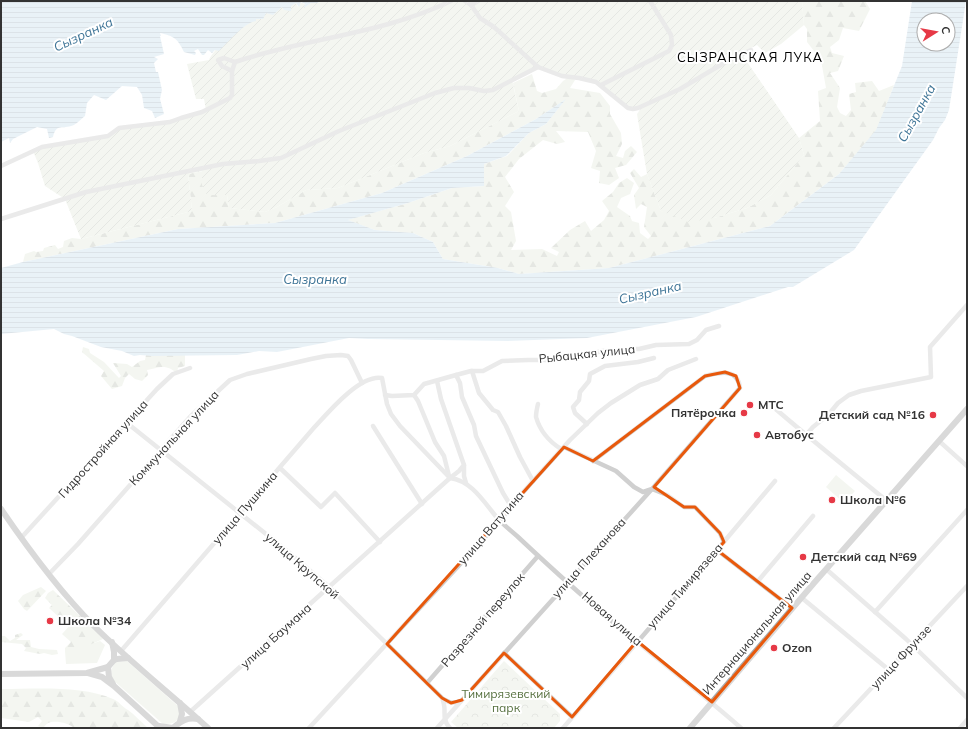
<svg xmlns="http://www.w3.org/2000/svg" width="968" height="729" font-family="Mulish,sans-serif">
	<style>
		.grass { fill: #e6ecdf }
		.forest { fill: url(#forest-firs) }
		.park { fill: url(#park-crowns) }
		.garden { fill: url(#garden-furrows) }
		.water { fill: url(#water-rules); fill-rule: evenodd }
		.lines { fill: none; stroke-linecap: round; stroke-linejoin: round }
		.minor { stroke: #d0d0d0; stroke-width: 4.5 }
		.major { stroke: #ababab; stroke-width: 6 }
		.marked { fill: none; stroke: #e8590c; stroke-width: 3; stroke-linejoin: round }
		.poi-dot { fill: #e63946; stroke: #fff; stroke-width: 1.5 }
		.labels { text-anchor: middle; stroke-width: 4; stroke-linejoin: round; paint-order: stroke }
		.street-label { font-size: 12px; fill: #333; stroke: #fff }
		.poi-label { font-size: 12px; font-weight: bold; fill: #333; stroke: #fff; text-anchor: start }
		.park-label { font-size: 12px; fill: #56703f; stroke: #fff }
		.water-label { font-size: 13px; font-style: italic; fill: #3f7597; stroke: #fff }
		.neighbourhood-label { font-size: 13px; letter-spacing: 1px; fill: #000; stroke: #fff }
	</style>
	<defs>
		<pattern id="forest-firs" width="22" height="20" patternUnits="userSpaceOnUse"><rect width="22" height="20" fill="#e6ecdf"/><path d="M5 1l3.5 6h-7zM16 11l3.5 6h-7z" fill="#c6cbc0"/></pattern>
		<pattern id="park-crowns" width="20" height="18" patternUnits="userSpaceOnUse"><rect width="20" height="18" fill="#e6ecdf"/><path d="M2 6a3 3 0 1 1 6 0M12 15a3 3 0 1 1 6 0" fill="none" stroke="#c6cbc0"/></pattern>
		<pattern id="garden-furrows" width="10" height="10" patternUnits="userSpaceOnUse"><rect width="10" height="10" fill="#e6ecdf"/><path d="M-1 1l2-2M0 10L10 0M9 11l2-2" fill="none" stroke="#c6cbc0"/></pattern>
		<pattern id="water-rules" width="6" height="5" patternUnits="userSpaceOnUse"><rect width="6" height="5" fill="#cfe2ee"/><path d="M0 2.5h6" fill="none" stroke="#b2c2cd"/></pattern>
	</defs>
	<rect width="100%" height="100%" fill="#fff"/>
	<g class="grass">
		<path d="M836,475L855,491L844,503L826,487Z"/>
		<path d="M100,641L105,645L97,663L66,664L65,651H70Z"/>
		<path d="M127,661L179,707C182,720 175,725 163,724L113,680C110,672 111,668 116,662Z"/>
	</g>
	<g class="forest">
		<path d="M802,1H865L870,9L859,31L843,28L839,40L830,47L832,53L844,56L838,71L830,73L840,88L837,107L840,113L846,116L851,110L849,94L856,92L855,83L872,81L879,91L894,85L877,130L839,174L770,226L609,268L519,274L498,268L443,259L433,242L413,233L375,230L347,220L408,203L452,188L484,186V164L507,156L529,133L546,124L565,100L536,119L467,156L382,193L275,223L178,229L23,262L25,254L34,251L36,252L43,251L44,248L55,245L58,249L63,247L64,241L72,238L81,239L192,211L188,174L203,171L202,176L227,195L229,208L265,212L277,207L306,190L338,188L424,153L450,146L519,111L513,83L532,74L537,91L542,93L556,89L563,81L569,77L575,80L570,88L600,93L610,106V114L621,133L622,144L616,156L623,158L625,151L631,146L637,152L626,165L615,168L619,178L609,185L599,183L600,171L591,168L596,151L588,132L556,131L565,142L557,144L543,140L519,159L505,177L514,192L505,206L511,212L516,241L511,250L542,249L557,256L559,252L551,248L570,230L585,221L591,231L604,220L609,211L602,201L613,192L619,183L627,178L634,183L630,194L621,198L617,207L630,216L632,221L639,223L640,233L648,239L651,236L644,227L647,207L641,204L636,209L634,195L639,188L630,173L634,169L641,177L647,174L661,211L714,218L747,208L771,195L804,155L799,138L820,121L818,91L826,88L821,60L807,42V29L804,25Z"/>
		<path d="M83,347L89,349L90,353L104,362L119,378L121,376L113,363L127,364L132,367L140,361L145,360L146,355H185V366L178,368L177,373C165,364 161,367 147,370L148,375L142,381L135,379L129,374L125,378L122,386L112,389L101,376L104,371L82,352Z"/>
		<path d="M41,587L46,591L27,611L24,609L18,601L23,595Z"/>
		<path d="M53,590L102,637L103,639L76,651H65V648L71,642L62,634L72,623L63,616L61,619L49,608L52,605L45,598L48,593Z"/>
		<path d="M21,633L23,635L16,640H30L31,647L39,649L57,650L58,654L52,655L44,653L40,654L24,651L26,648L22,644L1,642V636H5L10,641L15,638V635Z"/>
		<path d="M1,689C35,689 82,685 113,699C119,701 122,707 128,710C135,715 141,722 148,728H74C69,723 55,720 48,723C46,724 45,726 43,728L38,726L42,721L38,717L29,722L1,718Z"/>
	</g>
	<path class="park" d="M504,661L560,714V721L554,728H458L451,722Z"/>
	<path class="garden" d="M319,1L333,2L335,1H802L804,25L781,44L765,53L757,45L741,53L799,138L804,155L771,195L747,208L714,218L689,222L661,211L647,174L637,114L643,106L633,109L598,83L562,76L538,67L512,80L519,111L450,146L424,153L338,188L306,190L277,207L265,212L229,208L227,195H207L202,185V171L188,174L192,211L81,239L65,199L45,186L38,163L33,151L42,147L108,136L119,128L159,123L206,110L204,99H196L187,64L209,60C215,45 251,20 267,13C271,11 276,8 281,7C287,5 291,6 296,3L298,7L301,2L306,5L305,7L311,3H318Z"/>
	<g class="water">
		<path d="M1,1H319L318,3H311L304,8L305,4L301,2L299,7L296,3L291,6V11L284,10L282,7L273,15L266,13L263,19H256V21C245,22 227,43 219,51L215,50L212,53L208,50L204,55H202L198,49L194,51L196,53L195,55L184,52C178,39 174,36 160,33L161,36H160L164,54L154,57L158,59L154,63L156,72H158L162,90L160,99L164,114L155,118L152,111L144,108L142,95L137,87L122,86L106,100L94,95L87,103L85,116C81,119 76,125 71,126C61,129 56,124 53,137L49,138L47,129L37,127L13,139L10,143L9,138L1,142Z"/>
		<path d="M912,1H966L949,110L945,120L939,128L933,140L854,250L793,287H788L696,317L587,338L508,341L368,339L349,338L277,352L259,351L237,355L152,356L140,355L134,356L122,351L101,347L72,336L64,334L54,329L1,334V268L23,262L178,229L275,223L382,193L467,156L536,119L566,99L546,124L529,133L506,156L484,164V186L452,188L408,203L348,220L375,230L413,233L433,242L443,259L498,268L519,274L609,268L770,226L839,174L876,130L902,66ZM924,20H948V44H924Z"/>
	</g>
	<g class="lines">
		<g class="minor">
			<path d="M465,1L471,5L480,18L494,27L538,67"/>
			<path d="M471,5L478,1"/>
			<path d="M232,71L222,66L218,60L224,58L235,62"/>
			<path d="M601,85L669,51L672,45L671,35L650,1"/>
			<path d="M1,166L42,147L108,136L119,128L170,122L181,118L202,112L230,98L232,95V71L235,62C306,38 383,34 451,1"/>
			<path d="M1,219L86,192L223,164L259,161L281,158L339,131L435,93L454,88H469L484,91L493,90L538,67L562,76L579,78L596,82L628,108L633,109L638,108L680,89L724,63L751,50"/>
			<path d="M472,371L479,393L493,410L498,412L506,426L520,457L533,481"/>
			<path d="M456,375L460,383L462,397L474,425L476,436L503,493L511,506"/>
			<path d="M385,395L392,396L414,395L424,384L456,375L471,371H483L502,361L528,360H546L576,357L602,351L634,349H639L656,345L689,344L697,340L706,330L719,326"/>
			<path d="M414,395L418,401L435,442L444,456L449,476"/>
			<path d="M538,404C537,408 536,413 536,417C540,431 550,442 561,449"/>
			<path d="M771,405C809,438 848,469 887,501"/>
			<path d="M127,423L286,550L329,587L442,698C448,710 440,718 450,728"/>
			<path d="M587,424L575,413L573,407L579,400L580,392L589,381L590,374L605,366L638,362L654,358"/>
			<path d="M373,426L422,504"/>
			<path d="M806,435L813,427L829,414L838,403L849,395L861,391L931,377L930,347L967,305"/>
			<path d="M939,441L967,466"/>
			<path d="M564,447L616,471L634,487L643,492L652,489L667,495L684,507H695L720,533L724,542"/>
			<path d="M464,465V476L466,483"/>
			<path d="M280,468L321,507L335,493L380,542"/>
			<path d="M450,478C473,481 485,504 499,520C505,526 511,531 517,536C550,567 584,598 619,627C660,661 701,693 741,728"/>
			<path d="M21,538L157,389L173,374L190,368"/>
			<path d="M717,550L792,608"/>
			<path d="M826,569L906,639L967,698"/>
			<path d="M49,574L78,544L190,417L230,380L247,374L311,359L326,356L341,355L348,356L351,360L362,383"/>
			<path d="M758,581L813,516"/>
			<path d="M802,598L889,670"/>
			<path d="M875,612L967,510"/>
			<path d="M121,651L312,430C326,415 359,374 382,378L387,404L391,414L400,426L450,478"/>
			<path d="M504,653L572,717"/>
			<path d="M427,683L538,556"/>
			<path d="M443,699C450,703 453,704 460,701"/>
			<path d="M190,712L450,478L459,471L464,465L441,399L437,381"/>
			<path d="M309,728L500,521L511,506L533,481L570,440L598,413L611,403L640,385L658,379L668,370L696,359"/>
			<path d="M437,728L652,489L740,388C738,368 720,372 705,376L593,461"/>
			<path d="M563,728L717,550L775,481"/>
			<path d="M834,728L967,586"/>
			<path d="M960,728L967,720"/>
		</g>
		<g class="major">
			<path d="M1,509C29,550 59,591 94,626C130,662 171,694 208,728"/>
			<path d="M112,642L114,652V660"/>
			<path d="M108,667L109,677L113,684"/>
			<path d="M88,673L102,677L114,686L160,728"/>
			<path d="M1,674L87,673L108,667L114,660L117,659L128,658"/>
			<path d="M180,703L182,714L180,721"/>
			<path d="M159,726L173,728"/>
			<path d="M173,728C181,721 187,717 198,719"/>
			<path d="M690,728L814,583L967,409"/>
		</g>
	</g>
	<path d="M0 0H968V729H0ZM725,372L736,376L740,388L654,487L684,507H695L720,533L724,542L717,550L792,608L712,702L637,641L572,717L504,653L462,700L451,703L442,698L387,644L564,447L593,461L705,376Z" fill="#fff" fill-opacity=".55" fill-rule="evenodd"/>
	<path class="marked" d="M725,372L736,376L740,388L654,487L684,507H695L720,533L724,542L717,550L792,608L712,702L637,641L572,717L504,653L462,700L451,703L442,698L387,644L564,447L593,461L705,376Z"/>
	<g class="poi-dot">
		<circle cx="750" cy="405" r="4"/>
		<circle cx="744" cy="413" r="4"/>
		<circle cx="933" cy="415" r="4"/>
		<circle cx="757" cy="435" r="4"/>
		<circle cx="832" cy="500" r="4"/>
		<circle cx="803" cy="557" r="4"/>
		<circle cx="50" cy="621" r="4"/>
		<circle cx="774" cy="648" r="4"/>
	</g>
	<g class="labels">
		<g class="street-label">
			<text transform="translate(587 354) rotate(-6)" y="4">Рыбацкая улица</text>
			<text transform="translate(174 438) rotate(-47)" y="4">Коммунальная улица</text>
			<text transform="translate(103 449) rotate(-48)" y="4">Гидростройная улица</text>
			<text transform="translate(245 508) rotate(-49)" y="4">улица Пушкина</text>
			<text transform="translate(491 528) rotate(-49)" y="4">улица Ватутина</text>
			<text transform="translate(589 558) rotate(-48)" y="4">улица Плеханова</text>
			<text transform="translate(302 566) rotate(41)" y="4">улица Крупской</text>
			<text transform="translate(685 586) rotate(-49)" y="4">улица Тимирязева</text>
			<text transform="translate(612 619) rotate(41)" y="4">Новая улица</text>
			<text transform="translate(483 620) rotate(-49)" y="4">Разрезной переулок</text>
			<text transform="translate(757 633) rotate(-49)" y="4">Интернациональная улица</text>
			<text transform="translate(276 636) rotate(-42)" y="4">улица Баумана</text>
			<text transform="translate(901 657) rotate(-47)" y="4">улица Фрунзе</text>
		</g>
		<g class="poi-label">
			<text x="758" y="409">МТС</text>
			<text x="736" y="417" text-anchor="end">Пятёрочка</text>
			<text x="925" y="419" text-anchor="end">Детский сад №16</text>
			<text x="765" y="439">Автобус</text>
			<text x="840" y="504">Школа №6</text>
			<text x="811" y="561">Детский сад №69</text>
			<text x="58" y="625">Школа №34</text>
			<text x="782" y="652">Ozon</text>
		</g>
		<g class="park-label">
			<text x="506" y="698">Тимирязевский<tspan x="506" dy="14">парк</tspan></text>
		</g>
		<g class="water-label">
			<text transform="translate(83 34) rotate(-25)" y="5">Сызранка</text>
			<text transform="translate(916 113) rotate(-61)" y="5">Сызранка</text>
			<text x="315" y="284">Сызранка</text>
			<text transform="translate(650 292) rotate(-13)" y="5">Сызранка</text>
		</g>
		<g class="neighbourhood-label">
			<text x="750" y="62">СЫЗРАНСКАЯ ЛУКА</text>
		</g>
	</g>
	<rect width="968" height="729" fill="none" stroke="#333333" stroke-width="4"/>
	<g transform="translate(936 32) rotate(79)"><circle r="19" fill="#ffffff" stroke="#adadad"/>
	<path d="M0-3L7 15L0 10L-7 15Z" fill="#e63946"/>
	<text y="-6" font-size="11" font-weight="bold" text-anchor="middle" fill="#333333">С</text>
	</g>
</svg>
